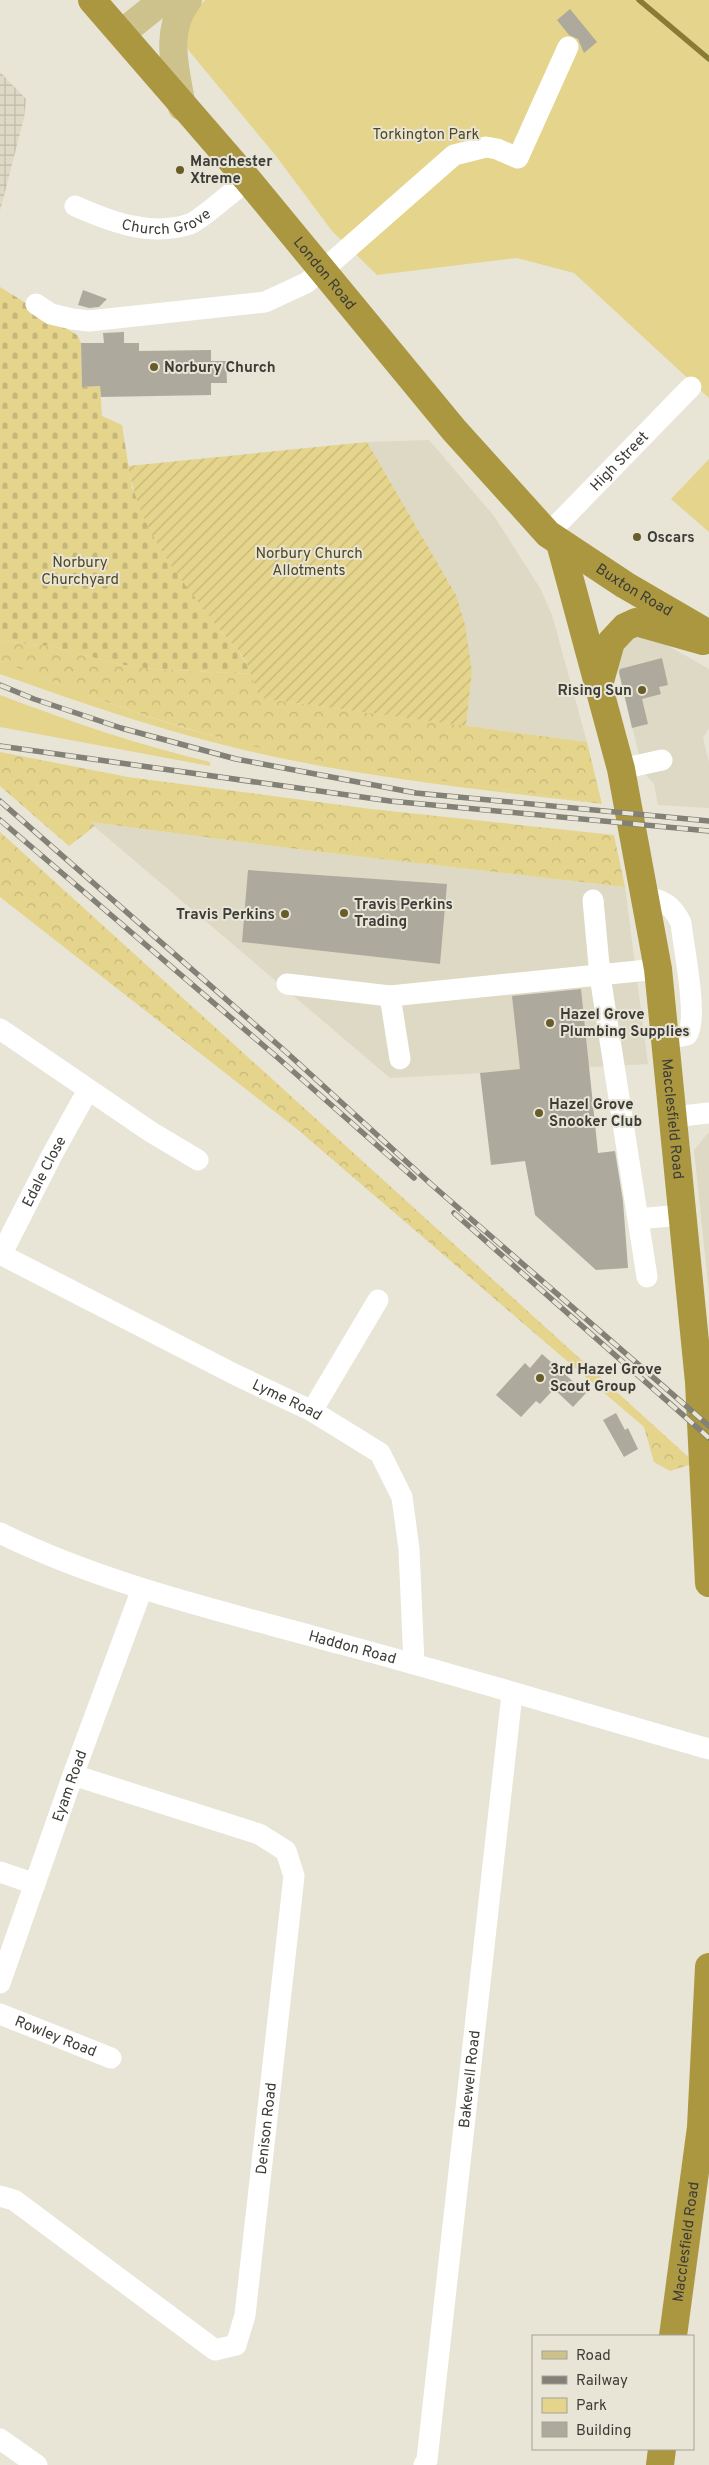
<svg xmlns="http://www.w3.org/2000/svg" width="709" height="2465" font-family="Overpass,sans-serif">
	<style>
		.built { fill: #ddd9c4 }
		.industrial { fill: url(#industrial-grid) }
		.green { fill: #e5d48c }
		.forest { fill: url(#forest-crowns) }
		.cemetery { fill: url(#cemetery-stones) }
		.garden { fill: url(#garden-furrows) }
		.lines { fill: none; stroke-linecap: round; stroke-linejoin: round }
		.stream { stroke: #897a34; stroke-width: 5.5 }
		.building { fill: #adaa9d }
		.minor { stroke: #fff; stroke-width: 21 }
		.major { stroke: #cdc18c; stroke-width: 28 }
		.highway { stroke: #ab973f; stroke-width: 28 }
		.rail-casing { stroke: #828077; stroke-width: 5.5 }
		.rail { stroke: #e8e5d7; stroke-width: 4; stroke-dasharray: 11; stroke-linecap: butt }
		.poi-dot { fill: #685c29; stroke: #e8e5d7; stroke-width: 2 }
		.labels { text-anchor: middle; stroke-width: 4; stroke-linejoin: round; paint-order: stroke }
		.park-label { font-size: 15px; fill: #514820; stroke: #e8e5d7 }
		.poi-label { font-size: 15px; font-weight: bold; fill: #3d3c37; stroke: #e8e5d7; text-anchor: start }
		.street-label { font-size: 15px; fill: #3d3c37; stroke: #e8e5d7 }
	</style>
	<defs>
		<pattern id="industrial-grid" width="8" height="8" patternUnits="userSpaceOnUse" patternTransform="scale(1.25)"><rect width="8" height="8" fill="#ddd9c4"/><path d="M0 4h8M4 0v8" fill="none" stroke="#bfbba9"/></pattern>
		<pattern id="forest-crowns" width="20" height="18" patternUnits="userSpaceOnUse" patternTransform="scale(1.25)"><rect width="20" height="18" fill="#e5d48c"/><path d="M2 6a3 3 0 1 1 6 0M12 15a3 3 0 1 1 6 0" fill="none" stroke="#c5b779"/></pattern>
		<pattern id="cemetery-stones" width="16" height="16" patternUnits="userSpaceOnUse" patternTransform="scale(1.25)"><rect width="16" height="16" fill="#e5d48c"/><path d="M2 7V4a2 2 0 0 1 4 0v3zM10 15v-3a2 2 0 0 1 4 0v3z" fill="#c5b779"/></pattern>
		<pattern id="garden-furrows" width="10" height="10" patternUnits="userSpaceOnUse" patternTransform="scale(1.25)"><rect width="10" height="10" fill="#e5d48c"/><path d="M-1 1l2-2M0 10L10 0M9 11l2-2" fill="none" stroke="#c5b779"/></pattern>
	</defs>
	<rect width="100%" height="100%" fill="#e8e5d7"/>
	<g class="built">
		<path d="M429,440L494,516L540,588L552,615L587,742L466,726L472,672L456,595L367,442Z"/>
		<path d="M649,635L709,669V728L703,738L709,762V808L658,805L654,784L644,773L614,656L631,636Z"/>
		<path d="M89,822L304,850L625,887L648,1064L390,1078Z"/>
		<path d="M709,1132V1293L694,1150Z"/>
	</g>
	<path class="industrial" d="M0,72L26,99L24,118L0,211Z"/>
	<g class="green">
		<path d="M205,0H709V398L574,273L517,258L377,275L332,231L276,156L185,46C187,25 191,16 205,0Z"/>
		<path d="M709,459V532L671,499Z"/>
		<path d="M0,661C75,690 150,721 229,740C351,771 477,784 602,804C475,789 347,776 224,745C147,726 74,700 0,674Z"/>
		<path d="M0,695C69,721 138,745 210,762V766L0,727Z"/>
	</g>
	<g class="forest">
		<path d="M0,641L51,646L118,664L153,669L252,674L259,698L587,742L602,804C477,784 350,772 228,740C151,720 76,691 2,662L0,661Z"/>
		<path d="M0,752L128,777L371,809L614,835L625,887L304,850L90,822L95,826L69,846L0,786Z"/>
		<path d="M0,832L695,1463L670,1471L654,1462L644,1427L297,1129L0,897Z"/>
	</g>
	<path class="cemetery" d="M0,287L77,335L81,343L82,387L100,386L102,416L122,425L132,488L187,586L222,633L238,650L252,674L153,669L118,664L51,646L0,641Z"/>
	<path class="garden" d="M367,442L456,595L465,625L472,672L466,726L259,698C254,681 249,664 238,650C232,643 225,637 220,630C180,578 140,533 128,466Z"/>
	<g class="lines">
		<path class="stream" d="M639,0L709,59"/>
	</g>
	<g class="building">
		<path d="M570,9L597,42L584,53L578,39L569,35L557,20Z"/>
		<path d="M83,290L107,299L99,307L89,308L78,305Z"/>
		<path d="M124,332V343H139V351L211,350V361H226L227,383H211V395L101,397L100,386L82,387L81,343H104L103,333Z"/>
		<path d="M662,658L668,685L659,687L661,694L642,699L648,724L632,728L619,672L620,669Z"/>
		<path d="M248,870L447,884L440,964L242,942Z"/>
		<path d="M581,989L598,1153L615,1151L623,1201L628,1268L596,1270L535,1215L525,1161L491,1165L480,1073L520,1069L512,996Z"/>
		<path d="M542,1354L586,1393L573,1407L554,1389L540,1404L536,1401L521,1417L496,1395L525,1363L530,1368Z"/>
		<path d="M616,1413L625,1430L628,1428L638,1449L624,1457L603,1420Z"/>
	</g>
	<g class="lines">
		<g class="minor">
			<path id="s1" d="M75,206C111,222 151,237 190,224C201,220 235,189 248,180"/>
			<path d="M36,304L51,314L72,319L89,321L265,302L306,283L323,270L454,155L486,147L497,149L518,158L568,47"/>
			<path id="s2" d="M548,534L691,387"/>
			<path d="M621,769L662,760"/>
			<path d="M646,897C664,900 673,906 681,923C683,945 699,1019 687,1035L666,1039"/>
			<path d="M593,900L600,976L647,1277"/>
			<path d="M287,984L390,996L658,969"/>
			<path d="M390,996L400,1059"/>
			<path d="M0,1029L151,1132L198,1160"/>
			<path d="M673,1117L709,1113"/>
			<path d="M638,1219L681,1215"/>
			<path id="s3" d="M0,1254L236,1375L312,1411L380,1453L402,1497L409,1549L414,1664"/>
			<path id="s4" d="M1,1255L53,1153L88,1090"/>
			<path d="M312,1411L378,1300"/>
			<path id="s5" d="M0,1533C108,1586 226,1612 341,1644C464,1677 586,1714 709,1749"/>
			<path d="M0,1872L35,1884"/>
			<path id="s6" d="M0,1983L73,1775L142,1589"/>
			<path id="s7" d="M0,2014L111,2058"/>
			<path id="s8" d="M0,2196L14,2200L215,2350L236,2345L245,2315L294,1876L286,1851L259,1834L73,1775"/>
			<path d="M0,2439L37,2465"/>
			<path id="s9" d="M424,2465L427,2460L512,1694"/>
		</g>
		<g class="major">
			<path d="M122,33L163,0"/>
			<path d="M182,107C176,70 163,31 188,0"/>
		</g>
		<g class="highway">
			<path id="s10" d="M92,0L248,180L454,430L548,534L625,585L709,634"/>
			<path id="s11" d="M560,543L621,769L658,969L699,1382L709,1583"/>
			<path d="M599,685L611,642L625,627L636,622L703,641"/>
			<path id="s12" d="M673,2336L701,2127L709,1967"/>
			<path d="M660,2465L662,2449"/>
		</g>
		<defs>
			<g id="rail">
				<path d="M0,685L34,699L121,728L236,759L416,793L709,821"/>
				<path d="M0,746L390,801L709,831"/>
				<path d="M0,801L285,1051L432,1185L709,1426"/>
				<path d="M0,820L278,1058L414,1178"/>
				<path d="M454,1213L709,1438"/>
			</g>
		</defs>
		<use href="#rail" class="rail-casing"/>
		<use href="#rail" class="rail"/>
	</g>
	<g class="poi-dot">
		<circle cx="180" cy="170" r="5"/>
		<circle cx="154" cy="367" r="5"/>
		<circle cx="637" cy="537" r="5"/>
		<circle cx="642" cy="690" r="5"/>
		<circle cx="344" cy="913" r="5"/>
		<circle cx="285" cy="914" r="5"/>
		<circle cx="550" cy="1023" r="5"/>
		<circle cx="539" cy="1113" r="5"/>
		<circle cx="540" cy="1378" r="5"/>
	</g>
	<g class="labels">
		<g class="park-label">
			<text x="426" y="139">Torkington Park</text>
			<text x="309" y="558">Norbury Church<tspan x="309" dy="17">Allotments</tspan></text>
			<text x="80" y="567">Norbury<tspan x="80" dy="17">Churchyard</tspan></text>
		</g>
		<g class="poi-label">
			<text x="190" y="166">Manchester<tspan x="190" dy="17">Xtreme</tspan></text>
			<text x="164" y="372">Norbury Church</text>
			<text x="647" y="542">Oscars</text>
			<text x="632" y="695" text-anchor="end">Rising Sun</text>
			<text x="354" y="909">Travis Perkins<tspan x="354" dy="17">Trading</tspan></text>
			<text x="275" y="919" text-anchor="end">Travis Perkins</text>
			<text x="560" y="1019">Hazel Grove<tspan x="560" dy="17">Plumbing Supplies</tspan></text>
			<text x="549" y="1109">Hazel Grove<tspan x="549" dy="17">Snooker Club</tspan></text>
			<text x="550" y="1374">3rd Hazel Grove<tspan x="550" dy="17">Scout Group</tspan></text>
		</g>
		<g class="street-label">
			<text dy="5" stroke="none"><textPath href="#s1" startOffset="96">Church Grove</textPath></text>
			<text dy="5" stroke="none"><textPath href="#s10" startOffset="359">London Road</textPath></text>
			<text dy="5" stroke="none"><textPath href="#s2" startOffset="102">High Street</textPath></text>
			<text dy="5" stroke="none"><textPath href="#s10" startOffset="805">Buxton Road</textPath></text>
			<text dy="5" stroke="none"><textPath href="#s11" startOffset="588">Macclesfield Road</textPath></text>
			<text dy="5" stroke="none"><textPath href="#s4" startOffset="94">Edale Close</textPath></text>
			<text dy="5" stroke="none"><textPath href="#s3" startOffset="322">Lyme Road</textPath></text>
			<text dy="5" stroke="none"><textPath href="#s5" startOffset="371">Haddon Road</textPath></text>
			<text dy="5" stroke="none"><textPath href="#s6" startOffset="209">Eyam Road</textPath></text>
			<text dy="5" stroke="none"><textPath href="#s7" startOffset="60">Rowley Road</textPath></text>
			<text dy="5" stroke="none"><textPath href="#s9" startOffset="389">Bakewell Road</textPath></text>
			<text dy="5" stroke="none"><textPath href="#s8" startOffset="506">Denison Road</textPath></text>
			<text dy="5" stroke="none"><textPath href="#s12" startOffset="95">Macclesfield Road</textPath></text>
		</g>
	</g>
	<rect x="532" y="2335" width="162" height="115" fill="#e8e5d7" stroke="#a4a197"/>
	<rect x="542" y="2351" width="25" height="8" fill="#cdc18c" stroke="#a4a197"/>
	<text x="576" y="2360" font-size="15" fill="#3d3c37">Road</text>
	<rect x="542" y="2376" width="25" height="8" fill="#828077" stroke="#a4a197"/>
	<text x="576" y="2385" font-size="15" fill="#3d3c37">Railway</text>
	<rect x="542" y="2398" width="25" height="15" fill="#e5d48c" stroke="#a4a197"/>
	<text x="576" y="2410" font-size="15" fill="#3d3c37">Park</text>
	<rect x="542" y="2422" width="25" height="15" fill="#adaa9d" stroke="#a4a197"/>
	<text x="576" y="2435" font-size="15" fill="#3d3c37">Building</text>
</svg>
